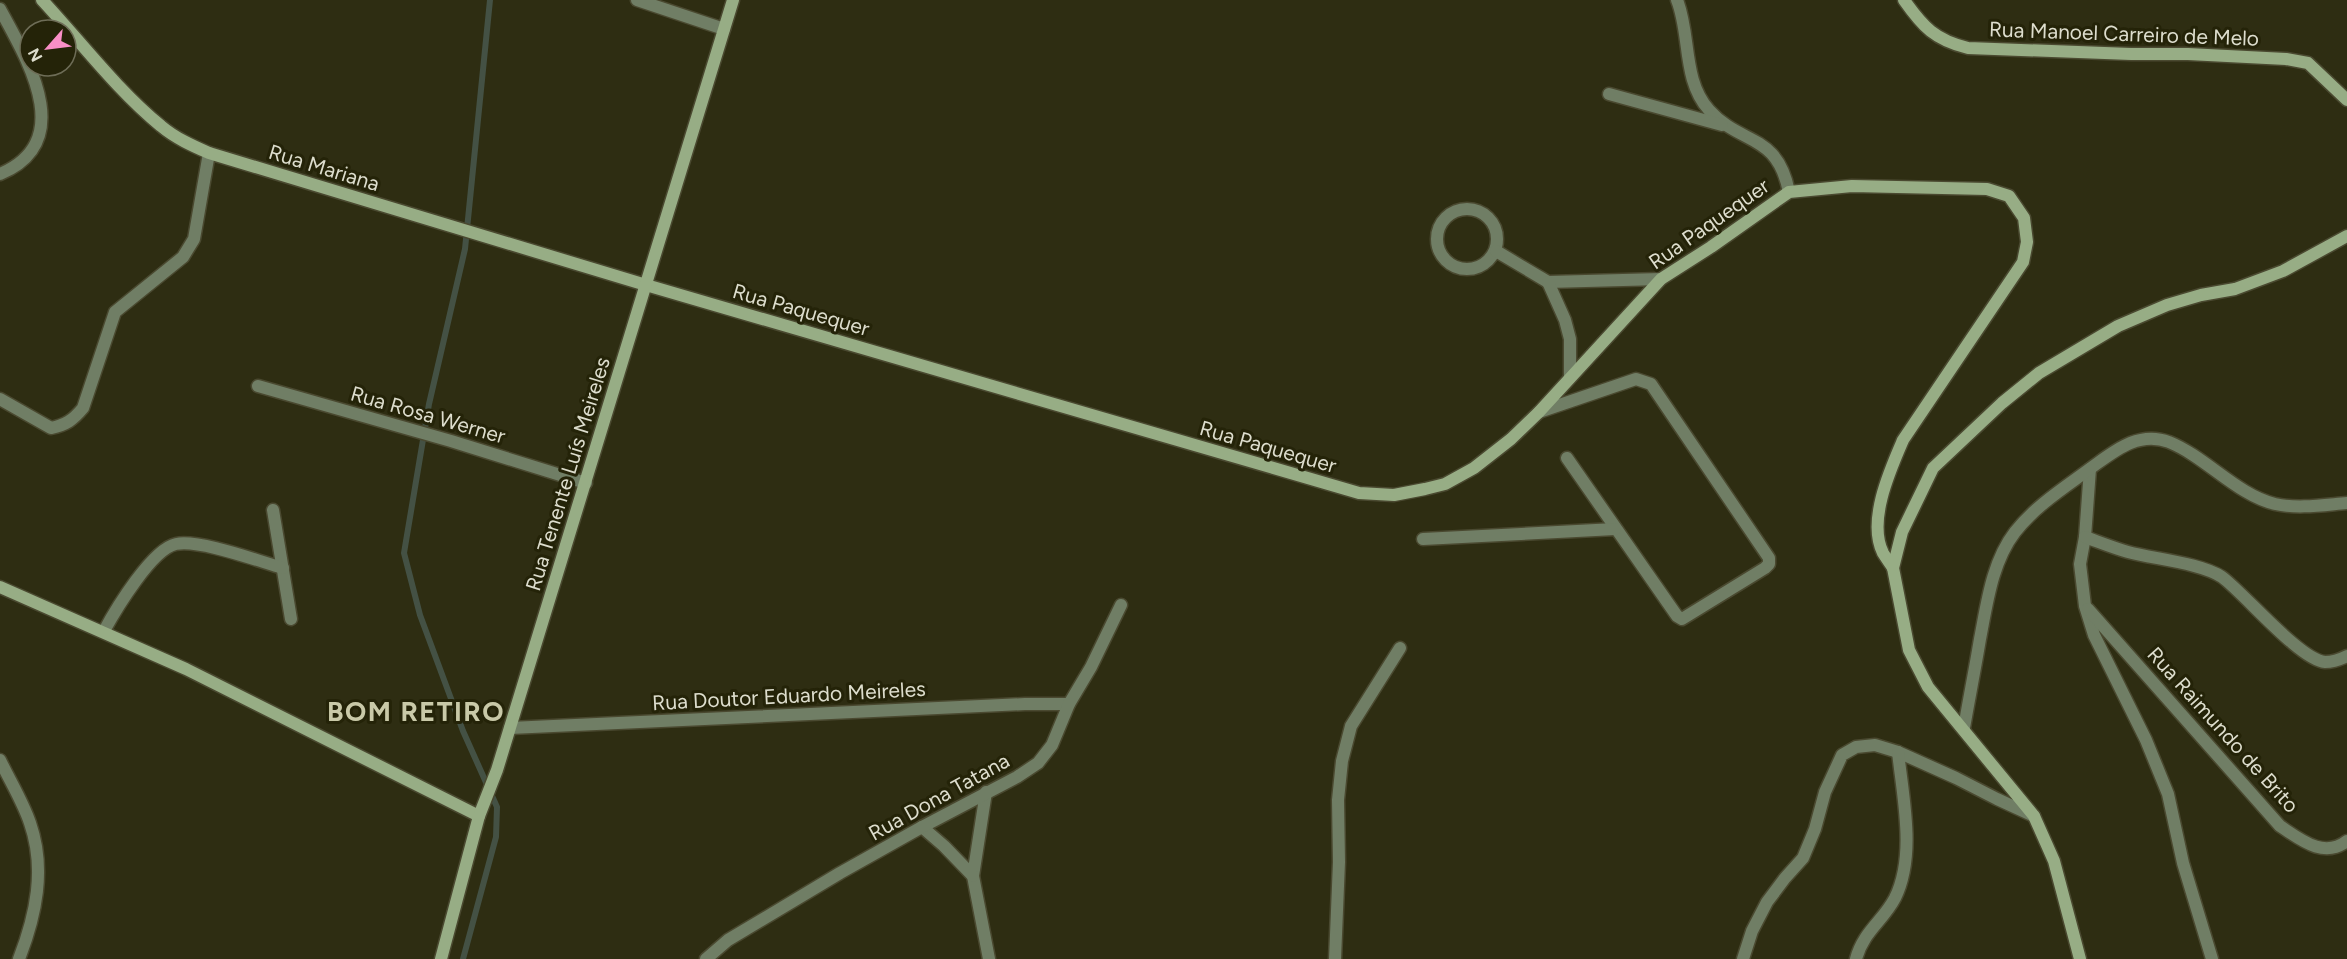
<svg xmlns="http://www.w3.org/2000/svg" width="2347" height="959" font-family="Figtree,sans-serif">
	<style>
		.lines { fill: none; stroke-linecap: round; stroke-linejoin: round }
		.stream { stroke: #445144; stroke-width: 6 }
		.street-casing { stroke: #4a4930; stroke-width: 15 }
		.secondary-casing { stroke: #4a4930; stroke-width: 15 }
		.street { stroke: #707e65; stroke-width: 12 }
		.secondary { stroke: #97ad85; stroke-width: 12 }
		.labels { text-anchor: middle; stroke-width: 6; stroke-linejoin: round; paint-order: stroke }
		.street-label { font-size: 21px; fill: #ddddcd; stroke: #242308 }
		.district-label { font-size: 27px; font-weight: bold; letter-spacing: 1.5px; fill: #c9c9a8; stroke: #242308 }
	</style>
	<rect width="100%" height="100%" fill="#2e2d12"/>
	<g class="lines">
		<path class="stream" d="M463,959L496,837L497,807L463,731L420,615L404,553L429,404L465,249L490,0"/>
		<defs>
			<g id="street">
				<path d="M637,0L724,29"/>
				<path d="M1677,0C1691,35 1682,80 1709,110C1741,146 1777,132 1789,192"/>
				<path d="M0,9C27,59 78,141 0,174"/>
				<path d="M1609,94L1722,125"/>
				<circle cx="1467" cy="239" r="30"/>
				<path d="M1496,251L1548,282L1661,279"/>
				<path d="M1548,282L1565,320L1570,339V377"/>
				<path d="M258,386L451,441L586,483"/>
				<path d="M0,399L51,428C66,425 73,420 83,408L115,312L183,257L194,239L209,153"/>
				<path d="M1539,412L1636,379L1651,384L1769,558V564L1765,568L1682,619L1677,616L1567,458"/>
				<path d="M2090,469L2085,537L2080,564L2085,606L2094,635L2146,740L2168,794L2183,863L2212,959"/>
				<path d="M273,510L291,619"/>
				<path d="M2085,537C2099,542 2114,548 2128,552C2154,559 2201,563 2222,577C2245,594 2300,660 2325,662C2332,662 2341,659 2347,656"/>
				<path d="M1423,539L1615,529"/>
				<path d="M2088,609L2280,826C2301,840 2324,859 2347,841"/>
				<path d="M104,631C116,609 152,549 176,544C199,539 258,561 283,568"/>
				<path d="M510,728L1025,704H1069"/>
				<path d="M1964,728C1969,699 1975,669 1980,639C1987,603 1992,562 2015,532C2037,504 2067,486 2095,465C2117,449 2140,431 2169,442C2206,457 2237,495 2275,504C2298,509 2323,505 2347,503"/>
				<path d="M0,760C10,781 23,802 30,823C46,869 36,915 19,959"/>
				<path d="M986,792L973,876L989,959"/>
				<path d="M922,827L944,846L973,876"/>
				<path d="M706,959L728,940L840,873L922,827L1017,777L1038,763L1052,745L1069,704L1091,667L1121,605"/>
				<path d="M1335,959L1339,862L1338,800L1342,761L1351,726L1400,648"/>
				<path d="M1743,959L1752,931L1767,902L1785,878L1803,858L1815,829L1825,792L1842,755L1856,747L1875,745L1898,752L1956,778L1997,799L2034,816"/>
				<path d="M1856,959C1863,932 1883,921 1895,898C1916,855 1903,799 1898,752"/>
			</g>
			<g id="secondary">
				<path d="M42,0C81,42 117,90 161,126C175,138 193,146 209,153L646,285L1359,493L1394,495L1425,489L1445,484L1474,468L1511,439L1539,412L1661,279L1711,247L1789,192L1852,186L1987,189L2009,196L2024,218L2027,242L2023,262L1903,440C1890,470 1867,521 1883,553C1886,558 1890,563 1893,568"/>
				<path d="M1904,0C1923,27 1935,40 1968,48L2131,54H2188L2286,59L2308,63L2347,100"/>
				<path d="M0,587L186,669L479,816"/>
				<path d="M441,959L479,816L497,770L733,0"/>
				<path d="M2080,959L2054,861L2034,816L1928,687L1909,650L1893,568L1902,532L1933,468L2002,403L2039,373L2118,326L2167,305L2201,295L2235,289L2283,271L2347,236"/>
			</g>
		</defs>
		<use href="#street" class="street-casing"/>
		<use href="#secondary" class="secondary-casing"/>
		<use href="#street" class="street"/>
		<use href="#secondary" class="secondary"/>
	</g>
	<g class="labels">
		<g class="street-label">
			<text transform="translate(2124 34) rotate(2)" y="7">Rua Manoel Carreiro de Melo</text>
			<text transform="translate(324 168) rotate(17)" y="7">Rua Mariana</text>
			<text transform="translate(1709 224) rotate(-35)" y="7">Rua Paquequer</text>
			<text transform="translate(801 310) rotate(16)" y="7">Rua Paquequer</text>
			<text transform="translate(428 415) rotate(16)" y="7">Rua Rosa Werner</text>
			<text transform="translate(1268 447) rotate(16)" y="7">Rua Paquequer</text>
			<text transform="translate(568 474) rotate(-73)" y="7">Rua Tenente Luís Meireles</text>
			<text transform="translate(789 696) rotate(-3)" y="7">Rua Doutor Eduardo Meireles</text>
			<text transform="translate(2223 730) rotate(48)" y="7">Rua Raimundo de Brito</text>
			<text transform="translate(939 797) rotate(-29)" y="7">Rua Dona Tatana</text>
		</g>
		<g class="district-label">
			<text x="416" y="721">BOM RETIRO</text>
		</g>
	</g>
	<g transform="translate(48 48) rotate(242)"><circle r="28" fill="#242308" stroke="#6e6d57" stroke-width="1.5"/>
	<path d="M0-4.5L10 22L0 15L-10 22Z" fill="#fa8fc7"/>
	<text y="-9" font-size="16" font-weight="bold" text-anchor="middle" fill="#ddddcd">N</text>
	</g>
</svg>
